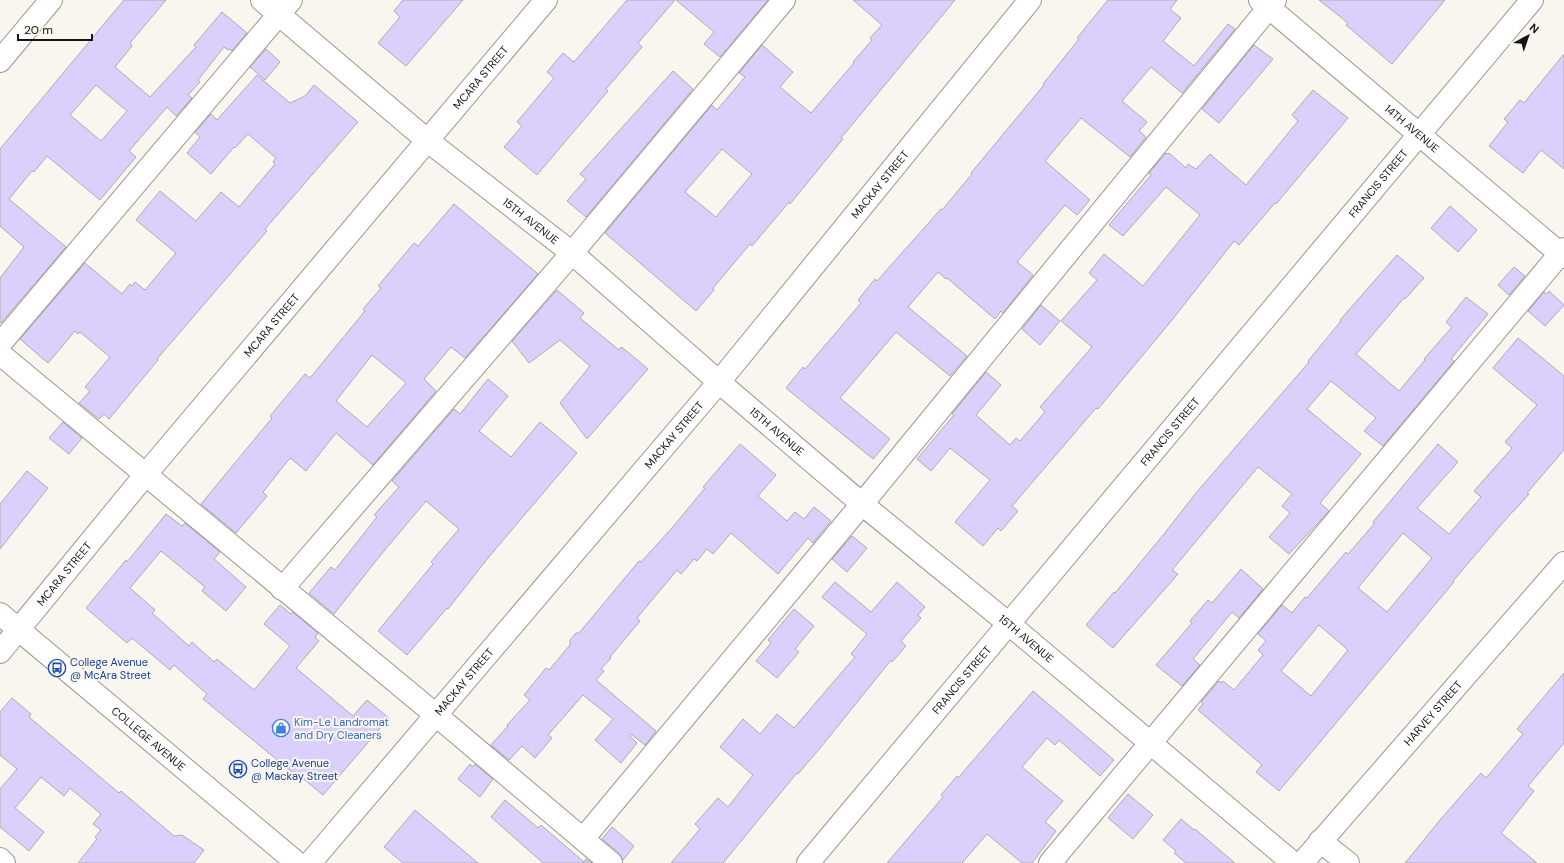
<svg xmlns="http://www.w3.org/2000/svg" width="1564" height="863" font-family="'DM Sans',sans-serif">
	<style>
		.building { fill: #dad0fb; stroke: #adacb2; fill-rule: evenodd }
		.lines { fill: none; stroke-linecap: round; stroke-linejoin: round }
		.minor-casing { stroke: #9a9791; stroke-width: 24 }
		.minor { stroke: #fff; stroke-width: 22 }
		.labels { text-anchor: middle; stroke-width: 4; stroke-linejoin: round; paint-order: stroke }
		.street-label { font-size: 11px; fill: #161412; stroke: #f9f5ef }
		.transit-label { font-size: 11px; fill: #164399; stroke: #f9f5ef; text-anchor: start }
		.shop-label { font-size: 11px; fill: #366cbe; stroke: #f9f5ef; text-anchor: start }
	</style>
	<rect width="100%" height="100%" fill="#f9f5ef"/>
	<g class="building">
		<path d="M124,0H166L130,43L132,46L115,67L150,97L196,47L194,45L222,12L247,33L232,51L229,49L228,50L224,47L198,80L200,82L188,95L192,98L176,116L167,107L129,151L136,157L100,200L47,156L34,172L32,171L9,199L66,247L1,323L0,322V278L24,247L0,226V149ZM96,85L127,111L101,141L70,115Z"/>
		<path d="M403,0H463L406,66L378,43L400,17L394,11Z"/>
		<path d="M627,0H675L638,43L642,47L606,89L608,91L537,175L504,147L522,126L517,122L554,78L547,72L563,53L574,62Z"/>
		<path d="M676,0H768L720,57L704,44L714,32Z"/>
		<path d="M853,0H955L841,138L843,139L790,204L789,202L752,246L750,244L713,288L714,290L696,311L605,233L712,105L717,110L745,77L739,73L762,45L793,72L780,87L811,113L854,63L853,62L872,40L870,38L882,25ZM722,149L752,174L716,217L685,192Z"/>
		<path d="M1108,0H1177L1170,9L1181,18L1163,41L1194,66L1228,24L1235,29L1182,93L1151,67L1122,101L1147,122L1139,131L1146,137L1130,157L1081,118L1045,161L1090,200L1077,215L1065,205L1017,262L1033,275L1003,313L1001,311L995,319L947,278L946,279L938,272L908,307L967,356L950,376L896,332L840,398L890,439L873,459L786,388L803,367L805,369L861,303L858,300L875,279L877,281L941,209L942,210L972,174L971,173L1044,85L1043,84L1079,39L1077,38Z"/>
		<path d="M1319,0H1445L1392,64L1346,25L1348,23Z"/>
		<path d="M1254,45L1273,59L1219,123L1202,109Z"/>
		<path d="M266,49L280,62L265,80L250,67Z"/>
		<path d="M1564,54V169L1541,150L1523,173L1489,146L1508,122L1504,119L1520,100L1524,103Z"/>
		<path d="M673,71L693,89L586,217L567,201L586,179L580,174Z"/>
		<path d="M257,75L290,103L305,96L314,85L358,122L265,229L267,231L157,359L158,360L109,419L104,414L99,419L79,403L90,391L85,387L110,357L80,332L78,334L75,331L48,363L20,339L85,263L122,294L130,284L132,286L135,282L145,290L176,253L136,220L160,191L196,221L221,192L239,207L275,164L273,162L276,158L248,134L235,148L234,147L211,174L187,153L200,137L195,132L211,114L217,120Z"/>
		<path d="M1313,90L1348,118L1276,204L1275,203L1239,245L1234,241L1172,320L1098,409L1096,408L1012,506L1018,511L1001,531L998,528L983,546L955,522L990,480L950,448L931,471L917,459L954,415L952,414L986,372L1001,385L976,415L1010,445L1016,438L1020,441L1045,412L1040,407L1092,347L1061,321L1097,280L1089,273L1104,254L1143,286L1200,215L1166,187L1123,236L1109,225L1151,175L1149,173L1166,153L1168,154L1169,153L1186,168L1188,164L1196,169L1210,154L1246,185L1298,121L1292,115Z"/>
		<path d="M454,204L538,274L465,358L451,347L424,379L436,391L373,465L336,433L306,471L290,458L263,492L267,496L236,533L201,504L272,418L270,416L305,374L310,378L365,311L363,309L381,288L378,286L414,243L418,246ZM372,355L406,383L367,427L336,401Z"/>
		<path d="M1450,206L1477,230L1458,252L1431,228Z"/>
		<path d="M1397,255L1424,278L1405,299L1404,298L1356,354L1399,391L1425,360L1424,359L1452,327L1446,322L1466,297L1488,314L1451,359L1454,361L1383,446L1364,431L1376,418L1331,381L1307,409L1361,454L1320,503L1329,511L1289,554L1269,537L1290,513L1282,506L1292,494L1258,467L1172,570L1178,574L1113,648L1086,625L1114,592L1115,593L1164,534L1196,493L1309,362L1308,361L1341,321L1340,320Z"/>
		<path d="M1514,267L1525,276L1509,295L1498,285Z"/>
		<path d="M557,290L584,313L580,318L619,350L621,347L624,349L648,369L587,439L560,403L590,366L560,340L529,363L512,341Z"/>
		<path d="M1549,291L1564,305L1545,326L1528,311L1544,292L1547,294Z"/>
		<path d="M1041,305L1060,321L1040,345L1022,329Z"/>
		<path d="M1518,338L1564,376V450L1527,493L1529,494L1513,512H1512L1453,581L1454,582L1279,791L1256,772L1262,765L1198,710L1203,704L1201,702L1219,681L1222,683L1223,681L1234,690L1263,655L1258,650L1266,641L1258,634L1282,605L1292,613L1305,597L1307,598L1346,552L1348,554L1374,524L1373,522L1438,444L1458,462L1417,508L1449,534L1481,497L1474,491L1512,448L1505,442L1537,405L1493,368ZM1403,533L1432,558L1387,612L1358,588ZM1319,625L1348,650L1311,696L1281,671Z"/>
		<path d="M488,379L508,396L479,431L511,457L540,422L577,453L488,558L448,609L447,608L407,655L378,631L433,564L431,562L459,529L426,501L379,557L334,614L309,593L331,567L335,570L377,517L374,515L399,487L392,481L454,409L460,414Z"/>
		<path d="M63,422L82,438L69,454L49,438Z"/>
		<path d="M740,444L776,475L758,496L787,521L795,512L804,519L814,507L831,521L813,543L808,538L778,574L731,533L713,554L707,549L697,561L694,559L681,574L677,570L637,618L640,621L610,657L611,658L601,669L604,671L596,680L656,731L645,745L631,734L630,736L637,743L621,763L595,740L613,719L583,695L548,735L552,738L535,758L522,746L509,760L491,745L508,726L507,725L530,700L524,695L546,668L549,670L570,645V640L576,633H579L639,561L641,562L672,528L705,488L703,487Z"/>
		<path d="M27,471L48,488L0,549V504Z"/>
		<path d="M166,514L182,526L185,523L220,552L214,559L246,587L226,611L202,591L205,587L161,551L130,588L155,610L152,613L189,646L192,642L214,662L217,659L254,690L290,646L264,624L280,605L291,614L293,612L318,633L315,637L319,641L296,668L353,716L367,700L389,718L323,795L300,776L298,777L203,699L207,694L174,665L170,670L132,638L127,643L86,608L126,560L127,562Z"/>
		<path d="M852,536L867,548L847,572L832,559Z"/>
		<path d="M1241,569L1263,589L1239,618L1232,612L1193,659L1200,665L1182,686L1156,665L1192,623L1190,621L1208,600L1212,603Z"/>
		<path d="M835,582L871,612L897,582L925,607L918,615L921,618L901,641L906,646L892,662L891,660L821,747L798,774L797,773L723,863H671L700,829L695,824L718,798L728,807L753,775L720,747L743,719L760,734L777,714L794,728L855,657L851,654L867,634L822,597Z"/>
		<path d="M794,609L814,626L795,649L799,652L777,678L756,661L771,643L768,640Z"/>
		<path d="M1564,673V743L1528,786L1534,791L1501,833L1537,863H1405L1440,820L1481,773L1486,778L1523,734L1517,729Z"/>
		<path d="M1033,691L1114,760L1100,776L1059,740L1055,745L1047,738L1022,767L1063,801L1045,822L1056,831L1032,863H1022L987,834L962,863H887L943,797L941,795L957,776L958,778Z"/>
		<path d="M12,698L31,714L29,717L119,793L121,791L174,836L182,835L204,850L194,863H78L97,839L95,837L101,830L93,824L101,814L70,788L64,796L41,777L15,808L44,832L29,851L0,827V789L17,769L0,755V712Z"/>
		<path d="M470,764L472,767L475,764L493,779L480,797L458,779Z"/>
		<path d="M1128,794L1153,815L1133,839L1108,818Z"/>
		<path d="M505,800L538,828L541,825L584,862L586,859L592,863H543L491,817Z"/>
		<path d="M415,810L478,863H403L384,847Z"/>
		<path d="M1181,819L1194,830L1195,829L1235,863H1186L1174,853L1176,851L1163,840Z"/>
		<path d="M612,827L634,846L623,860L619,853L602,839Z"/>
	</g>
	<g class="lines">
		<defs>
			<g id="minor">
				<path id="s1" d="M262,0L428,141L572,253L719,382L862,504L1009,624L1293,863"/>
				<path id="s2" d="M1260,0L1564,257"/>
				<path d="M0,61L51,0"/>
				<path d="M0,344L291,0"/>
				<path d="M0,354L436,715L611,863"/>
				<path d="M282,589L572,253L784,0"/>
				<path id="s3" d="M0,614L297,863"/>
				<path id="s4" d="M0,652L146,474L546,0"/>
				<path d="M583,839L862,504L1275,0"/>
				<path d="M1320,841L1348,863"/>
				<path d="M0,859L4,863"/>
				<path id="s5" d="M310,863L719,382L1030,0"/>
				<path id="s6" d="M808,863L1532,0"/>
				<path d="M1050,863L1564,249"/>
				<path id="s7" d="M1302,863L1564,563"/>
			</g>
		</defs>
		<use href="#minor" class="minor-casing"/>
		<use href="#minor" class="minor"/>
	</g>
	<defs>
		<symbol id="bus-ring" viewBox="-11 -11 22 22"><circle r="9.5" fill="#f9f5ef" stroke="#1a4fb4" stroke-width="1.5"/><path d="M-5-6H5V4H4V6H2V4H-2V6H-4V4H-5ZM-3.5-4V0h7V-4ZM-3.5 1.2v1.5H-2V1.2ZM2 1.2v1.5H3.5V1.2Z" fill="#1a4fb4"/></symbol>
		<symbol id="shop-ring" viewBox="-11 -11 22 22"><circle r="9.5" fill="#f9f5ef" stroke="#3f7fe0" stroke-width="1.5"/><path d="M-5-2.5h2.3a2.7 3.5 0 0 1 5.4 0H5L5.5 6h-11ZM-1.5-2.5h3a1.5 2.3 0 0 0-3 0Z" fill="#3f7fe0"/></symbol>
	</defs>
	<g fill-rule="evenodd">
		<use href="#bus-ring" x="47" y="658" width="20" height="20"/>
		<use href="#shop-ring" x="271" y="718" width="20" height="20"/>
		<use href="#bus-ring" x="228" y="759" width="20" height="20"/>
	</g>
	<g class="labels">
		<g class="street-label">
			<text dy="4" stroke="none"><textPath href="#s4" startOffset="749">MCARA STREET</textPath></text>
			<text dy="4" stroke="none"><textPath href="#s2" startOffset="199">14TH AVENUE</textPath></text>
			<text dy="4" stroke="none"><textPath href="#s6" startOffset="887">FRANCIS STREET</textPath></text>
			<text dy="4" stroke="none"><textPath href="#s5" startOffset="886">MACKAY STREET</textPath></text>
			<text dy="4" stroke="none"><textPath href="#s1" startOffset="348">15TH AVENUE</textPath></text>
			<text dy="4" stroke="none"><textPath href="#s4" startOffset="425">MCARA STREET</textPath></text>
			<text dy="4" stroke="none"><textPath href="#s1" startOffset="672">15TH AVENUE</textPath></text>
			<text dy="4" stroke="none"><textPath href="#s6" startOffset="563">FRANCIS STREET</textPath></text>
			<text dy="4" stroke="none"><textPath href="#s5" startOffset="562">MACKAY STREET</textPath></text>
			<text dy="4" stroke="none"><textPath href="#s4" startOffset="101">MCARA STREET</textPath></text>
			<text dy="4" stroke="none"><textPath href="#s1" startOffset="996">15TH AVENUE</textPath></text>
			<text dy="4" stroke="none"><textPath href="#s6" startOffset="239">FRANCIS STREET</textPath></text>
			<text dy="4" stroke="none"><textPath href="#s5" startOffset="238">MACKAY STREET</textPath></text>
			<text dy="4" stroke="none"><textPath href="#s7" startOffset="199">HARVEY STREET</textPath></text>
			<text dy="4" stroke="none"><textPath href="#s3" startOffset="194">COLLEGE AVENUE</textPath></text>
		</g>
		<g class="transit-label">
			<text x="70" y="666">College Avenue<tspan x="70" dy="13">@ McAra Street</tspan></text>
			<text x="251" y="767">College Avenue<tspan x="251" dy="13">@ Mackay Street</tspan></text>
		</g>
		<g class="shop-label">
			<text x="294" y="726">Kim-Le Landromat<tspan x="294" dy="13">and Dry Cleaners</tspan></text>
		</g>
	</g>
	<g transform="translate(1528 36) rotate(40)" stroke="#f9f5ef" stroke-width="3" paint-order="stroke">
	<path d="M0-3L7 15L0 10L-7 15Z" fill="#161412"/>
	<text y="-6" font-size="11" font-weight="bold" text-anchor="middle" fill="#161412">N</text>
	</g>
	<path d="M18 34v6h74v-6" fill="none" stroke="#161412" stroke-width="2"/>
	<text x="24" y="34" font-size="12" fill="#161412" stroke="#f9f5ef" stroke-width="3" paint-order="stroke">20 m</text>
</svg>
